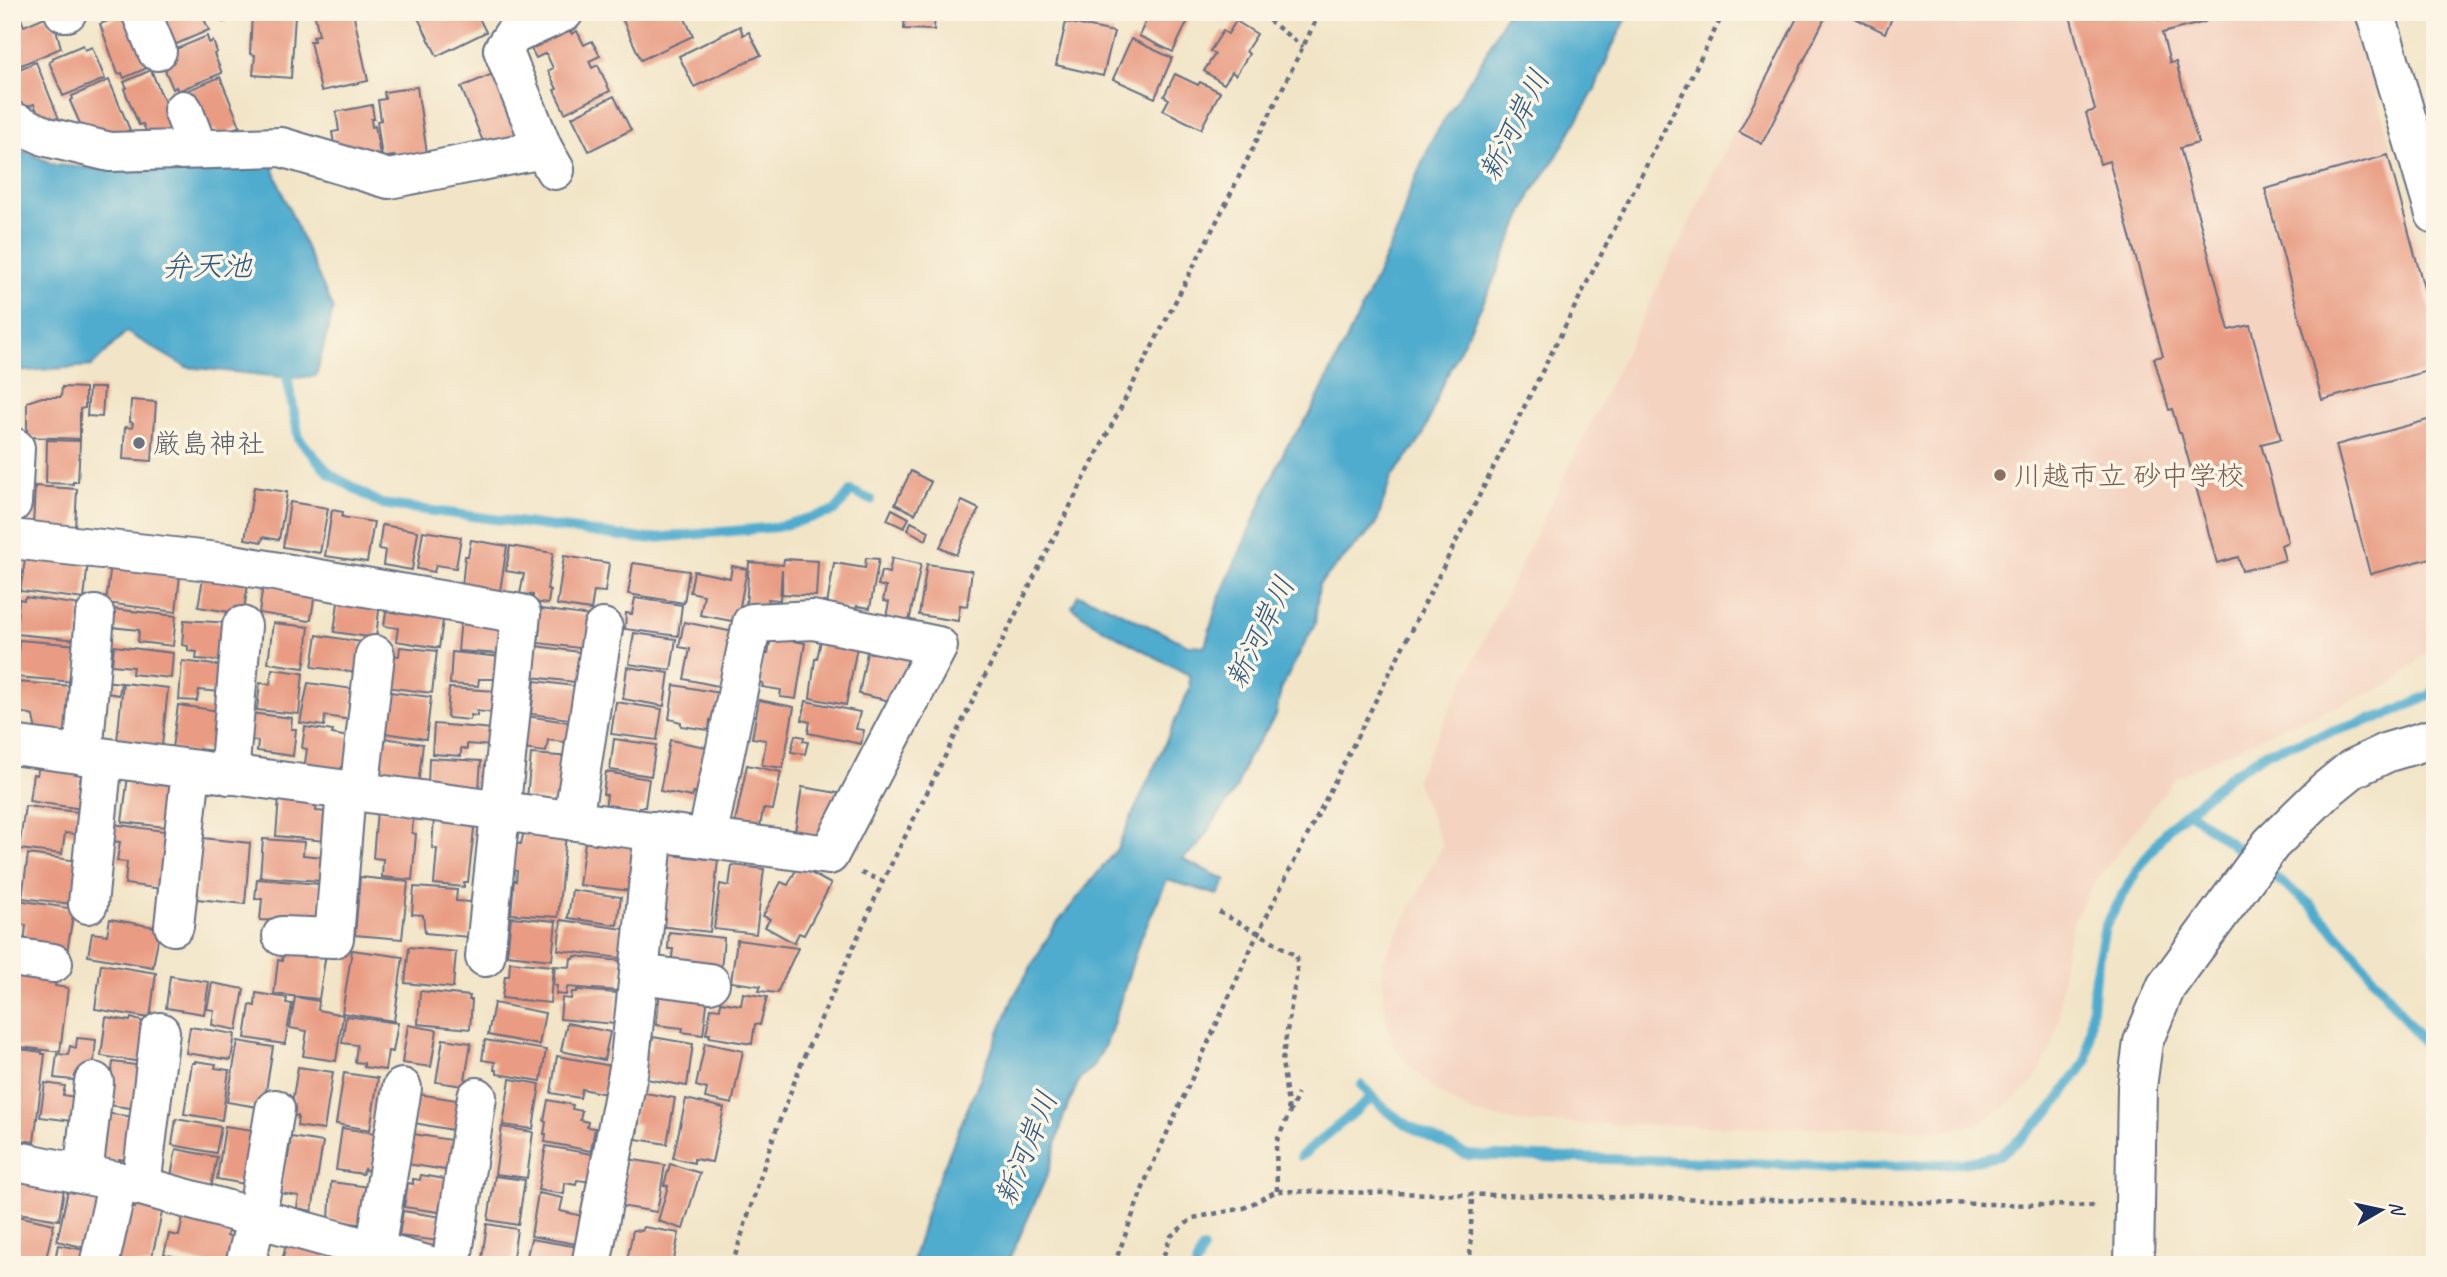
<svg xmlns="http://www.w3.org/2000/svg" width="2447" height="1277" font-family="Caveat,'Klee One',sans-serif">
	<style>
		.built { fill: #f4d3c1 }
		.water { fill: #50acce; stroke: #366e96; stroke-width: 2 }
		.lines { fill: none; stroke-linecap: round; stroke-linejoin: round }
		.stream { stroke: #50acce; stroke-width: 10 }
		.building { fill: #e99c83 }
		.minor-casing { stroke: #666f83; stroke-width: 42 }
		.path { stroke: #666f83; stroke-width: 4.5; stroke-dasharray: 5 5; stroke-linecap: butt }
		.minor { stroke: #fff; stroke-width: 38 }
		.worship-dot { fill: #6b7280; stroke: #fcf5e5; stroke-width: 2.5 }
		.education-dot { fill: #8d6e63; stroke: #fcf5e5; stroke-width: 2.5 }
		.labels { text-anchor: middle; stroke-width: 7; stroke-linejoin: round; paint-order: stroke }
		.worship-label { font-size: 28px; fill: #5b616d; stroke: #fcf5e5; text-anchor: start }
		.education-label { font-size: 28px; fill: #785e54; stroke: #fcf5e5; text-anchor: start }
		.water-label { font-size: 30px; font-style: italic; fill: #2e5b85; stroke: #fcf5e5 }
	</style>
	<rect width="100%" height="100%" fill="#fcf5e5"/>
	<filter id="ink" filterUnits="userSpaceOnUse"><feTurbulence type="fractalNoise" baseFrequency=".0143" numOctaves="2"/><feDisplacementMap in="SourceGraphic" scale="14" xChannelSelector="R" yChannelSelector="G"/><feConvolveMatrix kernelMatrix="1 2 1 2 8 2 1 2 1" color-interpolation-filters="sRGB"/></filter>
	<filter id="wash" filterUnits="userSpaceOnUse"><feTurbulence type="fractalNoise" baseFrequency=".00686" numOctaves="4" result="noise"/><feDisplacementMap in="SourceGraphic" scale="28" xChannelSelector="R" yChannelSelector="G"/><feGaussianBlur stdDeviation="1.57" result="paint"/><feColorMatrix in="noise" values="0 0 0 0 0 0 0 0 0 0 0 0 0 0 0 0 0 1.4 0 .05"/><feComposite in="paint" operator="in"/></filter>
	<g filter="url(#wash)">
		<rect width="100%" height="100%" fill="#f2e5c7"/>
		<path class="built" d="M1793,12H2354L2435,305V645L2389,686L2276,730L2175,778L2093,885L2073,922L2063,962L2059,1020L2052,1049L2034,1081L2010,1104L1978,1124L1951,1130L1525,1123L1472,1113L1436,1091L1410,1067L1393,1045L1385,1015L1382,963L1443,845L1415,780Z"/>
		<g class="water">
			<path d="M1507,12H1630L1612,47L1595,89L1557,156L1532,192L1488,293L1442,385L1422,438L1391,478L1376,525L1319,584L1315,624L1281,689L1276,715L1247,759L1236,789L1197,847L1182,859L1226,880L1218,895L1167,880L1139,942L1109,1037L1094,1066L1080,1078L1064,1115L1049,1171L1007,1265H911L931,1197L1014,996L1054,927L1117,849L1190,688L1189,675L1094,624L1072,607L1078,595L1101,603L1188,645L1205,646L1218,601L1286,447L1310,414L1361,310L1400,225L1408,195L1433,138L1483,59Z"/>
			<path d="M12,145L55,165L137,172L272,164L284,197L333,309L316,376L291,378L186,367L126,332L92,366L12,372Z"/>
		</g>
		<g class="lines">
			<g class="stream">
				<path d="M285,365L299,439L330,474L381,504L644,539L777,527L835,511L851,491L871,500"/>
				<path d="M2189,812L2310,904L2357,956L2435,1058"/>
				<path d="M1362,1085C1387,1119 1430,1138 1468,1155L1872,1167L1962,1163L1998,1156L2019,1140L2051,1110L2087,1060L2095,976L2105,927L2137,870L2169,827L2228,777L2267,752L2392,713L2430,695L2435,690"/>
				<path d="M1301,1156L1372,1098"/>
				<path d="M1196,1265L1203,1249"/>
			</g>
		</g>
		<g id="blocks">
			<g class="building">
				<path d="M165,12H201L209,30L172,46L161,19L167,17Z"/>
				<path d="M218,12H246L223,22Z"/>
				<path d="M314,12H353L368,81L321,91L310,41H314L313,36L319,35Z"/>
				<path d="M415,12H476L486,32L437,56Z"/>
				<path d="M619,12H682L693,36L641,60Z"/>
				<path d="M905,12H935L934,30L904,29Z"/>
				<path d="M1150,12H1192L1173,52L1139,36Z"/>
				<path d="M1800,12H1828L1762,144L1739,132Z"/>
				<path d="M1843,12H1895L1885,33Z"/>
				<path d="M2069,12H2156L2159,21L2193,12H2203L2205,22L2162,33L2170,63L2176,62L2198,143L2180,148L2229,330L2250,325L2281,439L2261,444L2288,542L2281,545L2285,560L2242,571L2238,557L2217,563L2181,433H2179L2172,409L2169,410L2154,358L2163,356L2109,161L2100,164L2086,113L2095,110Z"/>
				<path d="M128,13L147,68L124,78L122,73L118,74L100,24Z"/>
				<path d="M252,13L295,16L291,78L253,75L255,55L250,54Z"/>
				<path d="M20,16L24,26L47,16L51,26L55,25L61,48L19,66L18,62L14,63L12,58V19Z"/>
				<path d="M1236,21L1257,34L1246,51L1249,54L1236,75L1232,72L1224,84L1204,71L1215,54L1210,51L1223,31L1228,34Z"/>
				<path d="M1066,22L1114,32L1103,76L1056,65Z"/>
				<path d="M568,26L572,34L577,31L584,45L592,41L600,56L589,61L592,68L598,65L610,91L565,113L554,90L557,89L548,71L553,68L546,53L536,58L529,45Z"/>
				<path d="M740,26L743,35L749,32L761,55L694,87L679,56Z"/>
				<path d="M207,36L209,43L213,41L217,52L214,54L222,73L178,91L176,87L173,89L160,58L162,55Z"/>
				<path d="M1131,39L1172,58L1155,98L1113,79Z"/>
				<path d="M83,45L85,50L92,47L105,79L63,96L49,62L53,60L52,58Z"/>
				<path d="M36,62L59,119L47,124L41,121L34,104L18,110L12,104V72Z"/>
				<path d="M151,70L177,132L155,141L152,131L147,133L143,124L139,125L124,89L127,88L124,82Z"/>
				<path d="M495,73L520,135L486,149L461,87Z"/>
				<path d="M1175,74L1198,85L1200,82L1220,92L1201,129L1163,110L1169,99L1164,96Z"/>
				<path d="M220,77L240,126L217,136L215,129L204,134L186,91Z"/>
				<path d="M109,80L130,130L107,140L85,135L70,101L73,99L72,96Z"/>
				<path d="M417,87L427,153L394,158V156L382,158L377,121L381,120L378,100L385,99L384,92Z"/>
				<path d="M614,96L631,130L589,151L572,117Z"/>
				<path d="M372,105L374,119H371L372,127L375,126L381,161L335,149L332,132L339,131L336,112Z"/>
				<path d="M2388,155L2435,329V369L2322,400L2265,189Z"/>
				<path d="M62,387L85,388V408L80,409V439L27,437V402L42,397H61Z"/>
				<path d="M89,388H104L102,417L87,416Z"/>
				<path d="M131,400L156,402L152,461L123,459L125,427L132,428L133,423L130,422Z"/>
				<path d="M2435,418V557L2370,574L2336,445Z"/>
				<path d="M47,440L80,441L78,482H73V484L46,483Z"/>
				<path d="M911,471L931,482L915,514L895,504Z"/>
				<path d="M35,486L77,489L75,529L33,527Z"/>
				<path d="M254,487L287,492L279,540L263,537L262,542L245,539Z"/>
				<path d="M962,501L979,509L956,555L940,547Z"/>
				<path d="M290,502L328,508L320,553L283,547Z"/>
				<path d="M892,509L909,518L904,528L887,520Z"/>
				<path d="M332,510L343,512L342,517L374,522L367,562L325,556Z"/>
				<path d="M911,522L929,531L926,540L908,530Z"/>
				<path d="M382,525L418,531L412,570L383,565L385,550L379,549Z"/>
				<path d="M423,531L461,537L456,568L436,565L434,572L417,569Z"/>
				<path d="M471,540L507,546L500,591L462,587L465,556H468Z"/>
				<path d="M510,546L553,553L547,589L550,590L548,604L533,602V595L520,594L524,574L506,571Z"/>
				<path d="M26,554L88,561L84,599L20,591Z"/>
				<path d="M564,556L609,563L605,592L594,591L591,610L557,605Z"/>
				<path d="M866,558L879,559L870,608L857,606L856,611L827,605L834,563L865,568Z"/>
				<path d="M892,558L921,564L909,622L886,617L889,602L883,601L886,587L878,585L881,571L889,573Z"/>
				<path d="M784,559L818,561L816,596L782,594V569L780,600L768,599V609L746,607L749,562L783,565Z"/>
				<path d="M111,563L180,575L176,612L106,603Z"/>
				<path d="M633,563L689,571L684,603L628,594Z"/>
				<path d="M927,564L972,571L967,606L960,605L958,621L919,615Z"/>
				<path d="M732,566L747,569L737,622L700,615L704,595L690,592L694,571L730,578Z"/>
				<path d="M204,572L249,579L244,609L237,608L236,613L198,607Z"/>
				<path d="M263,584L315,592L311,619L309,621L259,613Z"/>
				<path d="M339,595L380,601L376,638L334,632Z"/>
				<path d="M25,597L81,605L78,640L16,634L19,599L24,600Z"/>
				<path d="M635,598L682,605L678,636L625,629L626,613L632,614Z"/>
				<path d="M387,604L444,613L439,648L396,641L398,628L384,626Z"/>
				<path d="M534,608L591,616L587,649L538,643L540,628L532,627Z"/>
				<path d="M113,609L176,616L173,646L138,642L139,630L111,627Z"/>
				<path d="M461,618L502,629L501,654L458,651Z"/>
				<path d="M184,620L230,623L227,661L196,659L197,652L188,651V646L182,645Z"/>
				<path d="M684,622L734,632L723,687L684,679L690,649L679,647Z"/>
				<path d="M273,623L309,627L304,668L268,663Z"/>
				<path d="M634,633L676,639L671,670L629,664Z"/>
				<path d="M317,635L362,642L358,673L312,667Z"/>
				<path d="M771,637L805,643L796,699L780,697L781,690L762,687L763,683L759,682L764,654H768Z"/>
				<path d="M19,640L78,645L75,682L17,677Z"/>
				<path d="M821,640L857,647L846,705L810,698L815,659H817Z"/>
				<path d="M114,646L173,653L171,678L132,674L133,667L112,665Z"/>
				<path d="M536,646L587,653L583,683L532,677Z"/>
				<path d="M400,647L437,651L432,693L385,687L389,655L399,656Z"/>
				<path d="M872,649L909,656L895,702L859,694L867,652L872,653Z"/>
				<path d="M452,652L501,657L498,679H479L478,686L450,684Z"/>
				<path d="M182,661L223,666L220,692L199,690L197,701L179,700Z"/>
				<path d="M627,667L669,673L664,706L623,699Z"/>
				<path d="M272,669L303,673L299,714L257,710L260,683L270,684Z"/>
				<path d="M103,681L121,683L119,695L101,692Z"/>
				<path d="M535,681L582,687L577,720L531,714Z"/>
				<path d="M14,682L74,686L68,737L36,731L33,716L12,709Z"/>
				<path d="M123,683L168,688L162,746L117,741Z"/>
				<path d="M308,683L354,689L351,720L325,716L324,726L300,723Z"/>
				<path d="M674,685L720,693L716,720H710L709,730L681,726V722L669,719Z"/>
				<path d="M449,688L496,691L494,713L477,711V716L471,715L470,720L449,718L447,716Z"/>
				<path d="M390,692L431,697L426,739L384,733Z"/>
				<path d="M759,700L794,707L783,768L762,765L766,740L752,738Z"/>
				<path d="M806,701L860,712L856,729L864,730L861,744L808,733L810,722L802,720Z"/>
				<path d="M616,702L662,709L657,740L611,734Z"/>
				<path d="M178,705L220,711L215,751L199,749L198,755L172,748Z"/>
				<path d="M249,713L292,718L291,729H296L293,756L257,751L258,741L246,739Z"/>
				<path d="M526,716L575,723L572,743L548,740L546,752L522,749Z"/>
				<path d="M434,724L493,729L492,746L467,744V749L461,748V756L432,754Z"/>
				<path d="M305,727L333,731L332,734L349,737L345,767L334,774L304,770L307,749L302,748Z"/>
				<path d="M795,735L804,737L803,741L808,742L805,754L791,752Z"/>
				<path d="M384,738L423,744L418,785L379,776Z"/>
				<path d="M614,739L656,745L651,776L610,770Z"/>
				<path d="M670,740L711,748L702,794L694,792L692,797L660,791Z"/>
				<path d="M531,754L572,757L566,797L557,798L556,801L527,799Z"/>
				<path d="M429,758L481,761L479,788L428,786Z"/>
				<path d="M39,764L82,771L79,786L84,787L82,809L29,801L33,774L37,775Z"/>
				<path d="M747,765L781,772L773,810L763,809L759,833L734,828Z"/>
				<path d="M606,772L649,779L645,807H639L638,815L605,809L607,795L603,794Z"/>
				<path d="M128,776L171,782L166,827L122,822Z"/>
				<path d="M802,787L838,793L831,833L825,837L795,832Z"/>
				<path d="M279,798L317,801L316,811L327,812L325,841L276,836Z"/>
				<path d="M25,806L78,812L75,834L65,833L62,854L19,849Z"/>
				<path d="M377,810L414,813L412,833L416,834L412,880L382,877L383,859L373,858Z"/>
				<path d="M434,818L469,820L474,829L468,882H464V887L434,884L437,849L432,848Z"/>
				<path d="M113,824L171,832L162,889L125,884L127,862L117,861L120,842L111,841Z"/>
				<path d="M524,831L566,834L558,917L511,914L514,880L516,881L517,871L513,870L515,843L521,844Z"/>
				<path d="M202,838L250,843L245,904L197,899Z"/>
				<path d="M263,839L304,842L303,855L323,857L321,881L260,877Z"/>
				<path d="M585,842L637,848L632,891L579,885Z"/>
				<path d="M669,852L679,853L678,856L718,860L710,932L658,926Z"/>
				<path d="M28,854L78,861L72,904L22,898Z"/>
				<path d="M732,865L764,869L756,934L714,929L720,884L729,886Z"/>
				<path d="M798,866L831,884L804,935L799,933L794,943L765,927L770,919L763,916L781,882L788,885Z"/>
				<path d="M360,877L408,882L402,939L355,935Z"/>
				<path d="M257,879L320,884L321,919L288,917V921L260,920L262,899H255Z"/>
				<path d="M414,887L457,890L456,901L471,902L469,937L425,933L423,915L412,914Z"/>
				<path d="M572,890L621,897L617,925L568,918Z"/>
				<path d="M12,899L74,909L67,952L24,945L26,925L12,923Z"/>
				<path d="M511,917L556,921L552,960L507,955Z"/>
				<path d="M110,919L160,928L153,967L88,956L92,933L107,935Z"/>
				<path d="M561,920L631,930L627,959L558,950Z"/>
				<path d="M669,932L724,938L721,970L671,964L673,949H668Z"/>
				<path d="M737,940L798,948L777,993L759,991L761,986L731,982Z"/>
				<path d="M284,946L326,953L319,999L274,994L278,960L282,961Z"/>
				<path d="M409,947L456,952L453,988L405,983Z"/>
				<path d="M352,950L403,957L394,1021L342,1013Z"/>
				<path d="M575,956L622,961L619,991L567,987L566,995L556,994L557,986L553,985L555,966L570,967L571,958L574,959Z"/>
				<path d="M510,962L553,966L550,1003L502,998L505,976H509Z"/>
				<path d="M101,964L156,973L150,1018L95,1009Z"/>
				<path d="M15,973L56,978L55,986L68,988L60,1052L12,1046V994Z"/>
				<path d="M170,976L209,982L204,1014L166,1008Z"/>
				<path d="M212,983L244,989L237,1030L212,1025L214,1010L207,1009Z"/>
				<path d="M577,990L618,993L615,1024L560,1019L562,998L571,999L572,992H577Z"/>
				<path d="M420,991L470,996L469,1000H472L470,1029L418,1024Z"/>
				<path d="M660,991L708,997L703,1035L682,1032L683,1028L656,1025Z"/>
				<path d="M256,993L287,998L286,1003L292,1004L285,1044L245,1038L250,1005L255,1006Z"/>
				<path d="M743,993L767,997L760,1025L755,1024L752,1044L709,1037L710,1034H706L711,1008L720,1009L721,1002L741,1005Z"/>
				<path d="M295,997L319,1001L318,1010L343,1015L336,1061L303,1056L307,1031L290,1028Z"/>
				<path d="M494,1003L545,1013L539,1045L488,1035Z"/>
				<path d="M346,1016L398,1023L393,1052L388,1051L385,1070L364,1067V1063L355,1062L357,1045L342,1043Z"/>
				<path d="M106,1017L130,1021L131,1018L147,1023L142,1062L101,1056Z"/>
				<path d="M567,1023L610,1032L604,1060L561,1051Z"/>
				<path d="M408,1025L437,1030L431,1067L402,1063Z"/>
				<path d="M190,1027L235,1034L231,1060L186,1053Z"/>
				<path d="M653,1037L693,1044L687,1086L640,1078L645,1051L650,1052Z"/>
				<path d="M77,1038L96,1040L92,1082L54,1078L57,1054L68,1055L70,1046L76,1048Z"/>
				<path d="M443,1039L471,1043L464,1086L436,1082Z"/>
				<path d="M485,1040L546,1050L541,1081L497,1074V1070H494L495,1062L482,1060Z"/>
				<path d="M238,1041L273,1047L265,1097H259L258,1107L227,1102Z"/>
				<path d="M705,1043L743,1051L732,1104L705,1098L707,1089L696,1086Z"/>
				<path d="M12,1048L42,1052V1054H45L34,1142L14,1139L15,1134L12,1133Z"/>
				<path d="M557,1056L612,1066L606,1094L582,1089L580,1098L551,1093Z"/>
				<path d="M195,1061L216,1064L215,1068L229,1070L222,1120L184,1114L192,1063H195Z"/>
				<path d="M113,1062L143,1066L137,1109L102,1104L111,1078Z"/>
				<path d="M298,1067L333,1072L324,1130L297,1126L298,1116L290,1115Z"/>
				<path d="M344,1073L378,1078L370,1130L336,1124Z"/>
				<path d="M510,1079L540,1084L533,1129L503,1125Z"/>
				<path d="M45,1083L65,1086L63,1095L75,1097L72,1121L40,1117Z"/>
				<path d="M639,1092L675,1098L667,1144L636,1139L639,1124L633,1123Z"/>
				<path d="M418,1094L463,1101L458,1131L414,1123Z"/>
				<path d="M686,1099L724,1108L712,1162L694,1159V1163L673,1158Z"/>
				<path d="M548,1100L573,1105L572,1109L582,1111L580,1120L588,1122L587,1127L595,1128L591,1151L545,1142L546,1134H544L546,1122L544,1121Z"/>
				<path d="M104,1113L135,1117L130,1160L119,1159V1163L100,1161Z"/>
				<path d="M176,1119L221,1127L216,1153L172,1145Z"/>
				<path d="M225,1126L253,1130L245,1184L217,1179Z"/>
				<path d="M502,1127L533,1132L527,1178L495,1174Z"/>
				<path d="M342,1128L380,1134L371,1172L364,1169L363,1174L336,1170Z"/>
				<path d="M413,1134L457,1141L452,1171L407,1164Z"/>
				<path d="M291,1137L323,1142L312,1211L297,1208L299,1196L280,1193L285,1158H288Z"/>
				<path d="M546,1146L598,1155L593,1182L577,1180L576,1185L565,1183L564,1194L538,1190Z"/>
				<path d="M176,1149L217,1157L211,1187L171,1176Z"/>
				<path d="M628,1159L665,1165L657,1212L620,1206Z"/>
				<path d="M670,1164L700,1173L683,1229L658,1221L668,1186L664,1185Z"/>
				<path d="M421,1175L451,1180L446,1213L404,1207L408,1183L413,1184V1179L420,1180Z"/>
				<path d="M14,1176L65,1183L59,1220L12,1212Z"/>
				<path d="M495,1176L525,1180L518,1225L488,1220Z"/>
				<path d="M331,1182L370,1187L365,1225L329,1220Z"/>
				<path d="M68,1190L102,1198L90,1249L57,1241Z"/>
				<path d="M538,1193L563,1198L560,1211L587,1217L582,1245L531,1236Z"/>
				<path d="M137,1198L164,1204L150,1265H127L115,1262L127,1206L135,1208Z"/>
				<path d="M403,1211L442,1217L439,1241L399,1236Z"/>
				<path d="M14,1215L54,1224L45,1263L12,1256Z"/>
				<path d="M183,1217L230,1223L227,1236L237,1238L231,1265H210L164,1254L169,1234L179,1236Z"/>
				<path d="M487,1224L517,1229L512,1265H481Z"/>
				<path d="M644,1227L679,1233L673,1265H647L627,1261L633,1230L642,1231Z"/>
				<path d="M531,1239L579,1247L576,1265H528L527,1256Z"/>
				<path d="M287,1241L328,1251L324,1265H281Z"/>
				<path d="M58,1245L85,1250L86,1265H54Z"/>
			</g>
		</g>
	</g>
	<g filter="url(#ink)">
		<use href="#blocks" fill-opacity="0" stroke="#666f83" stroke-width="2"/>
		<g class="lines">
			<defs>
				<g id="minor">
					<path d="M64,12H67"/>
					<path d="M141,12L157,51"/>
					<path d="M2375,12L2435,214"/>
					<path d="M183,110L198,149"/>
					<path d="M12,121L47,137L110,152L281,147L389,179L543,149"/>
					<path d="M555,170L543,149L503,50L513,35L564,12"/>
					<path d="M12,503L15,448"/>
					<path d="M12,539L227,563L521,614L485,957"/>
					<path d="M12,745L829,855L938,646L813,620L752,623L707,838"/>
					<path d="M83,755L95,615"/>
					<path d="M229,775L242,626"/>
					<path d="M359,792L375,655"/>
					<path d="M573,821L603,628"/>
					<path d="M88,904L103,758"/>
					<path d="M174,926L191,770"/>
					<path d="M282,936L334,938L346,791"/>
					<path d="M12,957L53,963"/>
					<path d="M639,974L710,983"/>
					<path d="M12,1160L141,1186L427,1265"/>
					<path d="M83,1174L94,1082"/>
					<path d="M141,1186L160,1032"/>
					<path d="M375,1251L402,1088"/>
					<path d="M99,1265L118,1181"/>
					<path d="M245,1265L257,1216L275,1109"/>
					<path d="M451,1265L477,1097"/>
					<path d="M591,1265L629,1068L654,831"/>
					<path d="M2134,1265L2137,1087L2143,1042L2166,987L2271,844L2325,791L2352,769L2388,752L2435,738"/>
				</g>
			</defs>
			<use href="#minor" class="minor-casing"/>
			<g class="path">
				<path d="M1264,12L1266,18L1303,47"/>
				<path d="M861,873L883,881"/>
				<path d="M1219,912L1271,940L1297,957V971L1282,1061L1289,1113"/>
				<path d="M1277,1191L1276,1143L1298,1094"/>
				<path d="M732,1265L772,1141L803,1059L883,881L1047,551L1224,207L1320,12"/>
				<path d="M1114,1265L1147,1177L1258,933L1724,12"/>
				<path d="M1160,1265L1171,1236L1193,1218L1244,1208L1277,1191L2098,1206"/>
				<path d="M1470,1265L1472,1194"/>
			</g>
			<use href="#minor" class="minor"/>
		</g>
	</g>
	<circle class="worship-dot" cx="139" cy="443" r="7"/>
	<circle class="education-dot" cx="2000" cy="475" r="7"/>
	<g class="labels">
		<g class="worship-label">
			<text x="153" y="453">厳島神社</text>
		</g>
		<g class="education-label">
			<text x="2014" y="485">川越市立 砂中学校</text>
		</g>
		<g class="water-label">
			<text transform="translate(1514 125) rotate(-63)" y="10">新河岸川</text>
			<text x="207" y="276">弁天池</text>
			<text transform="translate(1260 632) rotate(-64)" y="10">新河岸川</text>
			<text transform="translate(1026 1148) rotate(-68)" y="10">新河岸川</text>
		</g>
	</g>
	<rect width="2447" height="1277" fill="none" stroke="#fcf5e5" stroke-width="42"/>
	<g transform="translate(2381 1210) rotate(81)" stroke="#fcf5e5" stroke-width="5" paint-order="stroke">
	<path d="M0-5L12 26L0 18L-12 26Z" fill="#1b2f5e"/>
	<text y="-10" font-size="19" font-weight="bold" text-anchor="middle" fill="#1b2f5e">N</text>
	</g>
</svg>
